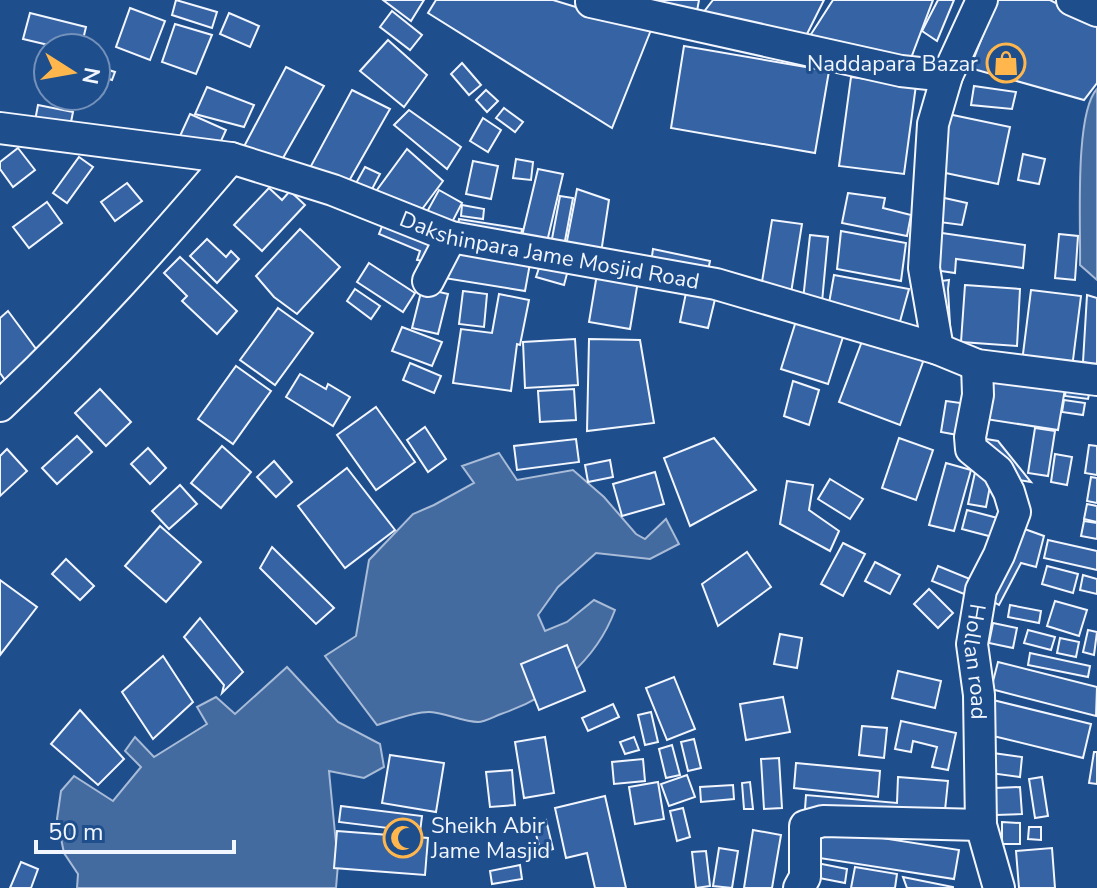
<svg xmlns="http://www.w3.org/2000/svg" width="1097" height="888" font-family="'Nunito Sans',sans-serif">
	<style>
		.water { fill: #446ba0; stroke: #a8bbd7; stroke-width: 2 }
		.building { fill: #3563a3; stroke: #f2f6ff; stroke-width: 2 }
		.lines { fill: none; stroke-linecap: round; stroke-linejoin: round }
		.minor-casing { stroke: #f2f6ff; stroke-width: 34 }
		.minor { stroke: #1f4e8c; stroke-width: 30 }
		.labels { text-anchor: middle; stroke-width: 6; stroke-linejoin: round; paint-order: stroke }
		.poi-label { font-size: 22px; fill: #f2f6ff; stroke: #1f4e8c; text-anchor: end }
		.street-label { font-size: 22px; fill: #f2f6ff; stroke: #1f4e8c }
	</style>
	<rect width="100%" height="100%" fill="#1f4e8c"/>
	<g class="water">
		<path d="M1097,89V280L1080,265C1081,229 1074,113 1097,89Z"/>
		<path d="M499,453L517,480L573,470L604,497L636,534L645,539L666,519L679,544L650,559L596,553L558,587L538,615L545,631L567,622L594,600L615,610C596,661 552,697 501,714C495,716 485,722 478,722C463,722 446,713 430,712C416,711 391,721 377,725L325,656L356,636L369,560L413,514L434,505L474,483L462,466Z"/>
		<path d="M287,667L338,722L380,744L384,767L364,778L329,771L338,864L336,888H77L78,874L64,853L57,819L61,791L74,776L113,801L141,767L125,751L135,737L154,757L207,724L197,707L216,697L235,714Z"/>
	</g>
	<g class="building">
		<path d="M176,0L217,12L212,28L172,15Z"/>
		<path d="M383,0H424L411,21Z"/>
		<path d="M436,0H553L651,30L612,128L428,13Z"/>
		<path d="M642,0H699L697,11Z"/>
		<path d="M713,0H824L804,40L703,13Z"/>
		<path d="M833,0H933L908,66L806,42Z"/>
		<path d="M938,0H954L937,41L922,31Z"/>
		<path d="M997,0H1050L1097,24V83L1084,100L970,68Z"/>
		<path d="M130,8L165,21L150,60L116,47Z"/>
		<path d="M392,11L422,35L410,50L380,27Z"/>
		<path d="M30,13L86,27L81,48H61L23,39Z"/>
		<path d="M229,13L259,26L250,47L220,34Z"/>
		<path d="M175,24L212,35L196,74L162,62Z"/>
		<path d="M388,40L427,75L404,107L360,71Z"/>
		<path d="M684,46L829,71L815,153L671,128Z"/>
		<path d="M462,63L481,85L469,95L451,74Z"/>
		<path d="M96,66L115,72L112,80L96,75Z"/>
		<path d="M286,67L324,86L279,165L240,154Z"/>
		<path d="M851,77L916,85L904,174L839,166Z"/>
		<path d="M974,86L1016,92L1012,109L971,105Z"/>
		<path d="M207,87L254,105L244,127L195,114Z"/>
		<path d="M352,90L390,109L345,188L305,177Z"/>
		<path d="M486,90L498,101L487,112L476,100Z"/>
		<path d="M38,105L73,112L69,132L34,126Z"/>
		<path d="M504,108L523,122L515,132L496,118Z"/>
		<path d="M409,110L461,147L447,169L394,125Z"/>
		<path d="M190,114L226,130L216,152L180,136Z"/>
		<path d="M948,114L1010,127L998,184L936,171Z"/>
		<path d="M483,118L501,130L488,152L470,141Z"/>
		<path d="M18,148L35,170L13,187L0,169V162Z"/>
		<path d="M407,149L443,181L414,220L374,194Z"/>
		<path d="M1023,154L1045,159L1039,184L1018,180Z"/>
		<path d="M79,157L93,167L67,203L53,193Z"/>
		<path d="M516,159L533,162L531,180L513,178Z"/>
		<path d="M473,161L498,166L491,199L466,194Z"/>
		<path d="M365,167L380,174L370,193L355,185Z"/>
		<path d="M538,169L563,174L546,246L521,240Z"/>
		<path d="M127,183L142,201L115,221L101,202Z"/>
		<path d="M269,188L282,200L290,191L305,205L262,251L234,225Z"/>
		<path d="M577,189L609,200L601,253L566,246Z"/>
		<path d="M439,190L462,203L447,232L423,219Z"/>
		<path d="M848,193L885,198L883,208L911,215L907,236L842,223Z"/>
		<path d="M560,196L573,198L564,246L551,244Z"/>
		<path d="M940,197L967,203L962,225L939,222Z"/>
		<path d="M47,202L62,223L29,248L13,227Z"/>
		<path d="M462,205L484,209L483,219L461,216Z"/>
		<path d="M385,219L445,239L430,262L417,260L420,251L379,234Z"/>
		<path d="M459,219L522,229L519,247L456,236Z"/>
		<path d="M772,220L802,224L791,293L761,288Z"/>
		<path d="M300,229L340,267L297,314L274,297L256,276Z"/>
		<path d="M841,231L906,243L901,281L837,269Z"/>
		<path d="M935,232L1025,245L1023,268L956,259L955,273L934,270Z"/>
		<path d="M1059,234L1078,236L1075,280L1055,278Z"/>
		<path d="M810,235L828,237L822,302L803,300Z"/>
		<path d="M207,239L226,257L231,251L239,259L217,283L190,256Z"/>
		<path d="M451,242L531,258L525,291L438,277Z"/>
		<path d="M653,249L710,261L706,280L650,270Z"/>
		<path d="M180,257L237,311L217,334L182,301L187,296L164,273Z"/>
		<path d="M541,262L568,270L564,285L536,277Z"/>
		<path d="M369,263L415,293L403,312L357,282Z"/>
		<path d="M597,274L638,281L630,329L589,322Z"/>
		<path d="M834,275L909,289L899,325L828,309Z"/>
		<path d="M949,280L948,289L951,343L941,281Z"/>
		<path d="M965,285L1020,289L1017,346L961,342Z"/>
		<path d="M422,288L448,294L438,334L412,328Z"/>
		<path d="M687,288L716,295L708,328L680,322Z"/>
		<path d="M355,289L380,306L371,319L347,301Z"/>
		<path d="M1031,290L1081,296L1072,368L1022,362Z"/>
		<path d="M463,291L487,294L484,327L459,324Z"/>
		<path d="M499,294L529,300L520,345L517,344L511,391L453,383L461,329L492,333Z"/>
		<path d="M1087,295L1097,298V365L1083,362Z"/>
		<path d="M278,308L313,333L275,385L240,360Z"/>
		<path d="M8,311L45,361L10,387L0,373V318Z"/>
		<path d="M796,321L843,337L828,384L781,369Z"/>
		<path d="M402,327L442,342L432,366L392,351Z"/>
		<path d="M864,336L924,359L900,425L839,402Z"/>
		<path d="M575,339L578,385L525,388L523,342Z"/>
		<path d="M589,339L640,340L654,423L587,431Z"/>
		<path d="M410,363L441,376L434,393L403,380Z"/>
		<path d="M236,366L271,391L233,444L198,419Z"/>
		<path d="M987,370L1066,383L1058,430L979,418Z"/>
		<path d="M300,374L326,389L328,384L350,397L333,426L286,397Z"/>
		<path d="M793,381L819,390L809,425L784,416Z"/>
		<path d="M1067,382L1091,386L1088,399L1065,396Z"/>
		<path d="M100,389L131,422L106,446L75,413Z"/>
		<path d="M574,389L576,420L540,422L538,391Z"/>
		<path d="M1064,400L1085,403L1083,415L1062,412Z"/>
		<path d="M946,401L968,404L963,436L941,432Z"/>
		<path d="M376,407L415,462L376,490L337,435Z"/>
		<path d="M425,427L446,459L428,472L407,440Z"/>
		<path d="M1035,428L1055,431L1048,476L1028,473Z"/>
		<path d="M77,436L92,452L57,484L42,468Z"/>
		<path d="M974,437L998,441L1031,482L1007,478Z"/>
		<path d="M714,438L756,490L690,526L664,458Z"/>
		<path d="M899,438L933,450L916,500L882,488Z"/>
		<path d="M576,439L579,462L517,470L514,446Z"/>
		<path d="M1089,445L1097,446V475L1085,473Z"/>
		<path d="M222,446L251,472L221,508L191,483Z"/>
		<path d="M148,448L166,468L150,484L131,464Z"/>
		<path d="M7,449L27,471L0,496V456Z"/>
		<path d="M1055,454L1072,457L1067,485L1051,482Z"/>
		<path d="M610,460L613,477L588,482L585,465Z"/>
		<path d="M274,461L292,482L276,497L257,477Z"/>
		<path d="M946,463L971,470L954,531L929,525Z"/>
		<path d="M347,468L395,530L345,568L298,506Z"/>
		<path d="M976,468L993,471L986,507L968,504Z"/>
		<path d="M655,472L664,504L622,516L613,484Z"/>
		<path d="M1091,477L1097,478V503L1087,501Z"/>
		<path d="M830,479L863,499L850,519L818,499Z"/>
		<path d="M787,481L813,485L809,510L839,531L830,551L780,524Z"/>
		<path d="M180,485L197,504L169,529L152,511Z"/>
		<path d="M1087,504L1097,506V522L1084,519Z"/>
		<path d="M967,510L1009,521L1004,540L962,529Z"/>
		<path d="M1084,521L1097,523V539L1081,536Z"/>
		<path d="M160,526L201,562L166,602L125,566Z"/>
		<path d="M1019,527L1044,536L1036,567L1021,563L999,605L986,598Z"/>
		<path d="M1048,540L1097,551V570L1044,558Z"/>
		<path d="M843,543L865,554L843,596L821,584Z"/>
		<path d="M272,547L334,608L316,624L260,568Z"/>
		<path d="M747,552L771,587L718,626L702,584Z"/>
		<path d="M66,559L94,586L80,600L52,574Z"/>
		<path d="M875,562L900,575L890,594L865,581Z"/>
		<path d="M938,566L970,579L964,594L932,581Z"/>
		<path d="M1047,566L1078,574L1073,593L1042,584Z"/>
		<path d="M1083,575L1097,579V594L1080,590Z"/>
		<path d="M0,580L37,607L0,655Z"/>
		<path d="M929,589L953,613L938,628L914,604Z"/>
		<path d="M1055,601L1087,610L1079,636L1047,626Z"/>
		<path d="M1010,605L1041,611L1039,623L1008,617Z"/>
		<path d="M200,618L243,672L222,693L224,685L184,637Z"/>
		<path d="M993,623L1017,628L1013,648L989,643Z"/>
		<path d="M1028,630L1055,637L1051,650L1024,643Z"/>
		<path d="M1088,630L1097,632L1094,655L1083,652Z"/>
		<path d="M780,634L802,638L797,668L774,664Z"/>
		<path d="M1060,638L1079,642L1076,657L1057,653Z"/>
		<path d="M567,645L585,691L539,710L521,664Z"/>
		<path d="M1030,653L1090,666L1088,677L1028,665Z"/>
		<path d="M163,656L193,702L153,739L122,692Z"/>
		<path d="M998,662L1097,687L1096,716L991,689Z"/>
		<path d="M898,671L941,681L935,708L892,698Z"/>
		<path d="M674,677L695,729L667,740L646,688Z"/>
		<path d="M783,697L790,732L746,740L740,704Z"/>
		<path d="M993,700L1091,724L1083,758L985,734Z"/>
		<path d="M613,704L619,717L588,731L582,718Z"/>
		<path d="M80,710L124,759L98,785L51,744Z"/>
		<path d="M651,712L658,742L645,745L638,715Z"/>
		<path d="M901,721L956,733L948,770L932,767L937,747L913,741L911,752L895,749Z"/>
		<path d="M862,726L887,728L884,758L859,755Z"/>
		<path d="M545,737L554,793L524,798L515,742Z"/>
		<path d="M634,737L639,750L625,754L620,742Z"/>
		<path d="M694,739L701,768L688,771L681,742Z"/>
		<path d="M672,745L680,775L666,778L659,749Z"/>
		<path d="M1094,752H1097V784L1089,783Z"/>
		<path d="M993,753L1022,757L1020,777L990,773Z"/>
		<path d="M390,755L444,763L436,812L382,803Z"/>
		<path d="M779,758L782,808L764,809L761,759Z"/>
		<path d="M643,759L645,781L614,784L612,762Z"/>
		<path d="M796,763L880,771L878,797L794,788Z"/>
		<path d="M512,770L515,805L490,807L486,772Z"/>
		<path d="M687,775L695,797L669,806L661,784Z"/>
		<path d="M898,777L948,781L944,820L805,809L806,795L897,803Z"/>
		<path d="M1042,777L1048,816L1035,818L1029,779Z"/>
		<path d="M658,782L664,819L635,824L629,787Z"/>
		<path d="M750,782L753,809H744L742,783Z"/>
		<path d="M733,785L734,799L701,802L700,787Z"/>
		<path d="M1020,787L1022,814L996,815L995,788Z"/>
		<path d="M605,796L626,888H595L587,853L566,858L555,808Z"/>
		<path d="M341,806L422,816L420,832L339,822Z"/>
		<path d="M683,808L690,837L677,841L670,811Z"/>
		<path d="M546,820L553,849L541,853L533,823Z"/>
		<path d="M1002,822L1020,823V844H1002Z"/>
		<path d="M1029,827H1041V840L1028,839Z"/>
		<path d="M818,828L959,850L954,879L813,857Z"/>
		<path d="M753,830L781,835L772,888H744Z"/>
		<path d="M337,831L428,838L425,875L334,868Z"/>
		<path d="M719,848L738,851L732,888L713,886Z"/>
		<path d="M1052,848L1055,888H1019L1016,851Z"/>
		<path d="M706,851L710,886L696,888L692,852Z"/>
		<path d="M21,862L38,869L31,888H10Z"/>
		<path d="M817,863L847,869L845,883L814,877Z"/>
		<path d="M520,865L522,879L492,884L490,871Z"/>
		<path d="M855,867L897,874L895,888H851Z"/>
		<path d="M903,877L953,887V888H907Z"/>
	</g>
	<g class="lines">
		<defs>
			<g id="minor">
				<path d="M1072,0L1097,11"/>
				<path d="M591,2L901,71L947,76"/>
				<path id="s1" d="M0,128L231,158L333,190L451,237L716,284L938,349L977,365L1097,380"/>
				<path d="M428,281L451,237"/>
				<path d="M938,349L924,268L933,124L947,76L982,0"/>
				<path id="s2" d="M977,365L978,395L970,437L971,449L998,471L1009,492L1015,512L999,555L981,590L972,644L979,695L981,825L999,888"/>
				<path d="M0,406C83,328 157,245 231,158"/>
				<path d="M799,888L805,877V826L823,821L981,825"/>
			</g>
		</defs>
		<use href="#minor" class="minor-casing"/>
		<use href="#minor" class="minor"/>
	</g>
	<defs>
		<symbol id="shop-ring" viewBox="-11 -11 22 22"><circle r="9.5" fill="#1f4e8c" stroke="#ffb74d" stroke-width="1.5"/><path d="M-5-2.5h2.3a2.7 3.5 0 0 1 5.4 0H5L5.5 6h-11ZM-1.5-2.5h3a1.5 2.3 0 0 0-3 0Z" fill="#ffb74d"/></symbol>
		<symbol id="mosque-ring" viewBox="-11 -11 22 22"><circle r="9.5" fill="#1f4e8c" stroke="#ffb74d" stroke-width="1.5"/><path d="M3.5-4.9A6 6 0 1 0 3.5 4.9A5 5 0 1 1 3.5-4.9Z" fill="#ffb74d"/></symbol>
	</defs>
	<g fill-rule="evenodd">
		<use href="#shop-ring" x="984" y="41" width="44" height="44"/>
		<use href="#mosque-ring" x="381" y="816" width="44" height="44"/>
	</g>
	<g class="labels">
		<g class="poi-label">
			<text x="978" y="71">Naddapara Bazar</text>
			<text x="431" y="833" text-anchor="start">Sheikh Abir<tspan x="431" dy="25">Jame Masjid</tspan></text>
		</g>
		<g class="street-label">
			<text dy="8" stroke="none"><textPath href="#s1" startOffset="566">Dakshinpara Jame Mosjid Road</textPath></text>
			<text dy="8" stroke="none"><textPath href="#s2" startOffset="322">Hollan road</textPath></text>
		</g>
	</g>
	<g transform="translate(72 72) rotate(101)"><circle r="38" fill="#1f4e8c" stroke="#7391ba" stroke-width="2"/>
	<path d="M0-6L14 30L0 20L-14 30Z" fill="#ffb74d"/>
	<text y="-12" font-size="22" font-weight="bold" text-anchor="middle" fill="#f2f6ff">N</text>
	</g>
	<path d="M36 840v12h198v-12" fill="none" stroke="#f2f6ff" stroke-width="4"/>
	<text x="48" y="840" font-size="24" fill="#f2f6ff" stroke="#1f4e8c" stroke-width="6" paint-order="stroke">50 m</text>
</svg>
